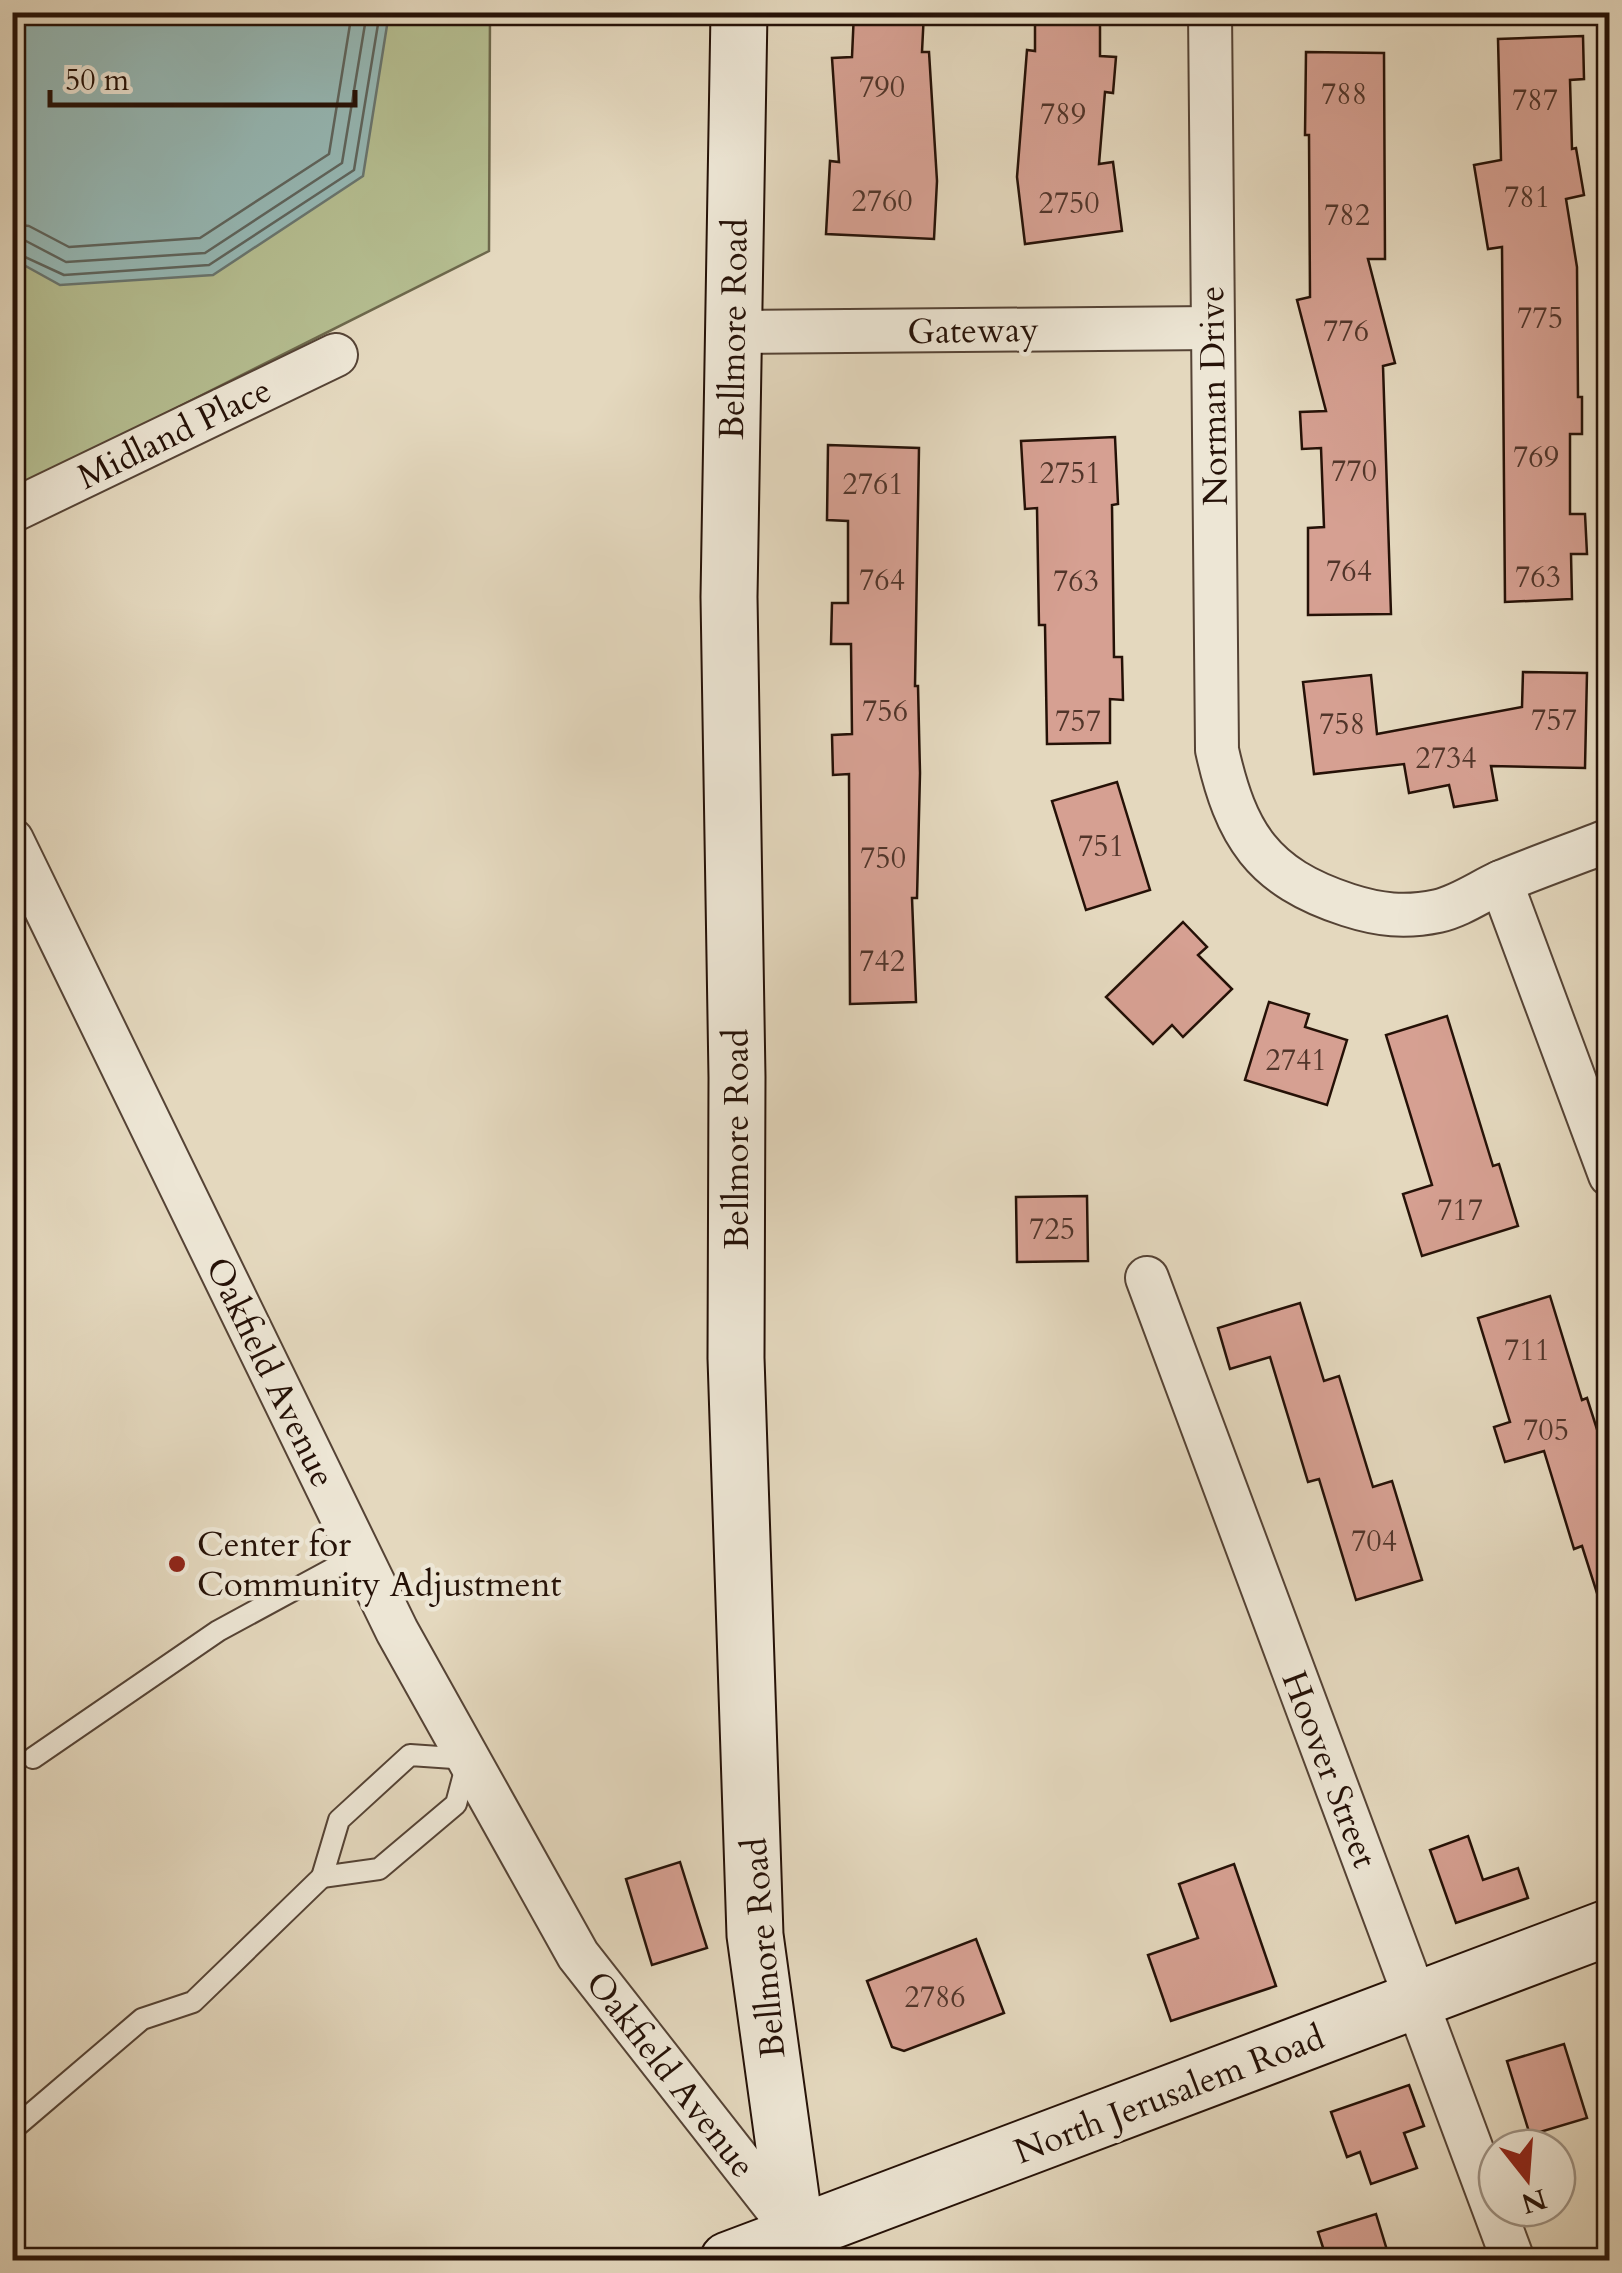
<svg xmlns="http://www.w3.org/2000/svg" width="1622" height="2273" font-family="Cardo,serif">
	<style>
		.green { fill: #b5be91; stroke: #6d684c; stroke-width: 2.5 }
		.water { fill: #96b9b6; stroke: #697670; stroke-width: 2.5 }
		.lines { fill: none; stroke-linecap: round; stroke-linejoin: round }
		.shore { stroke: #5e655e; stroke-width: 2.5 }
		.building { fill: #d6a092; stroke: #251107; stroke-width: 2.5 }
		.lane-casing { stroke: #554335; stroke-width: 24 }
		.street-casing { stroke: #554335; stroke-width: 46 }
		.secondary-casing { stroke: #251107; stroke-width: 59 }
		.lane { stroke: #ede6d5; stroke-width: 20 }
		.street { stroke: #ede6d5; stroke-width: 42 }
		.secondary { stroke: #ede6d5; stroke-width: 55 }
		.poi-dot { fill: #8f2418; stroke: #ede6d5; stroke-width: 4 }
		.labels { text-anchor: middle; stroke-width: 9; stroke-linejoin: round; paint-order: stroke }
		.number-label { font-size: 30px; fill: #51352a }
		.street-label { font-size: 35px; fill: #251107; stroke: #ede6d5 }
		.poi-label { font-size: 35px; fill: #251107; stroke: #ede6d5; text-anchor: start }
	</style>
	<rect width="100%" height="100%" fill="#e4d8be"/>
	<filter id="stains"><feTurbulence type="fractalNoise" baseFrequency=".002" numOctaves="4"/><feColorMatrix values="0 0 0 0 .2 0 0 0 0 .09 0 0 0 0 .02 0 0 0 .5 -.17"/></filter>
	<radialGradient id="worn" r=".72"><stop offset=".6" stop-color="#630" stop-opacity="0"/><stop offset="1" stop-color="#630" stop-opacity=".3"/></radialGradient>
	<path class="green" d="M13,13H490L489,251L13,490Z"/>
	<path class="water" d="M12,13H389L363,176L213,275L60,285L13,259Z"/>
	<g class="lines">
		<g class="shore">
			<path d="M12,224L29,226L69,247L200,238L329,154L352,12"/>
			<path d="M12,239L26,241L66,262L205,253L342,163L367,12"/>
			<path d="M12,251L64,275L209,265L354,170L380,12"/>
		</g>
	</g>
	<g class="building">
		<path d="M854,12H924L922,52H929L937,181L934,239L826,234L830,161L839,162L832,58L852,57Z"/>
		<path d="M1035,12H1100V56L1116,57L1113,93L1105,92L1099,164L1113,162L1122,231L1025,244L1017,177L1027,50L1035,51Z"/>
		<path d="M1583,36L1584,79L1570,80L1572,149L1576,148L1584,195L1566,199L1577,267L1578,397H1582V434H1570V514H1585L1587,554H1571L1572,599L1505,602L1502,247L1488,249L1474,165L1501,160L1498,39Z"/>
		<path d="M1306,52L1384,53L1385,259H1368L1395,363L1383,366L1391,614L1308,615V528L1324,527L1321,448L1302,449L1300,412L1326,411L1297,300L1310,297L1309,135H1305Z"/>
		<path d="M1115,437L1118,504L1112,505L1114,657H1122L1123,700L1110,699V743L1047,744L1045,625H1039L1037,508L1025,509L1021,441Z"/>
		<path d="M828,445L919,448L915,686H918L920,773L917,898H912L916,1002L850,1004L849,774L833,775L832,735L852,734L851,644H831L832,603H848V521L827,520Z"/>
		<path d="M1523,672L1587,673L1585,768L1491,766L1497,800L1454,807L1449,785L1409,793L1404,764L1314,774L1303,682L1371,675L1377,734L1522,707Z"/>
		<path d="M1117,782L1150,890L1086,910L1052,801Z"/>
		<path d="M1183,922L1207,947L1198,955L1232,989L1183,1037L1172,1025L1153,1044L1106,997Z"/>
		<path d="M1269,1002L1309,1014L1305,1027L1347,1040L1327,1105L1245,1080Z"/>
		<path d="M1447,1016L1493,1166L1499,1164L1518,1226L1422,1256L1403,1194L1432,1185L1386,1035Z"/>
		<path d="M1087,1196L1088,1261L1017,1262L1016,1197Z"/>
		<path d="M1550,1296L1582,1400L1587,1398L1602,1445L1610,1443V1608L1602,1609L1582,1546L1574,1549L1544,1451L1505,1462L1494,1427L1510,1422L1478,1318Z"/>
		<path d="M1300,1303L1324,1381L1339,1376L1373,1487L1392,1481L1422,1580L1356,1600L1319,1479L1308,1482L1270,1357L1230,1369L1218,1328Z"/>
		<path d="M1468,1836L1483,1880L1518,1868L1528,1898L1456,1923L1430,1850Z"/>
		<path d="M680,1862L707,1948L652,1965L626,1879Z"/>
		<path d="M1234,1864L1276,1986L1171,2021L1148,1955L1198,1938L1179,1884Z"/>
		<path d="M976,1939L1004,2013L904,2051L892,2047L867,1981Z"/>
		<path d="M1564,2044L1587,2118L1530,2135L1507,2061Z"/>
		<path d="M1409,2085L1424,2126L1404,2133L1417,2168L1371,2184L1360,2152L1347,2157L1331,2112Z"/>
		<path d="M1376,2214L1390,2260H1327L1318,2232Z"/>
	</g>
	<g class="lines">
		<defs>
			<g id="lane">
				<path d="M410,1755L468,1759L456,1804L379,1869L322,1877L339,1820Z"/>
				<path d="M33,1758L218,1631L360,1554"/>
				<path d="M12,2130L142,2019L193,2002L322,1877"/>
			</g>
			<g id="street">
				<path d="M1210,12L1217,750C1236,835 1262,877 1348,905C1379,915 1405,918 1438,911C1460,906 1481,891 1501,882C1537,867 1574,854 1610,840"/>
				<path d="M733,332L1212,328"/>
				<path d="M12,511L336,355"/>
				<path d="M12,840L397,1631L578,1955L796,2233"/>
				<path d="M1501,882L1610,1175"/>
				<path d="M1147,1278L1513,2260"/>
			</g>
			<g id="secondary">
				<path d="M739,12L729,597L737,1077L736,1358L755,1935L796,2233L808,2260"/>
				<path d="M728,2260L1610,1927"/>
			</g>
		</defs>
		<use href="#lane" class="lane-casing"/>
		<use href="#street" class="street-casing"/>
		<use href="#secondary" class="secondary-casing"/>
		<use href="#lane" class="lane"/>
		<use href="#street" class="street"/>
		<use href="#secondary" class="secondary"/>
	</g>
	<circle class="poi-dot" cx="177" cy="1564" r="10"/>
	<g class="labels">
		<g class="number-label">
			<text x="882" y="97">790</text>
			<text x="1344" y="104">788</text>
			<text x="1535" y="110">787</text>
			<text x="1063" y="124">789</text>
			<text x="1527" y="207">781</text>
			<text x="882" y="211">2760</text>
			<text x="1069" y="213">2750</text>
			<text x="1347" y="225">782</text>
			<text x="1540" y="328">775</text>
			<text x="1346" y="341">776</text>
			<text x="1536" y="467">769</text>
			<text x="1354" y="481">770</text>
			<text x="1070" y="483">2751</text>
			<text x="873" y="494">2761</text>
			<text x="1349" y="581">764</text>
			<text x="1538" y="587">763</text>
			<text x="882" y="590">764</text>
			<text x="1076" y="591">763</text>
			<text x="885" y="721">756</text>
			<text x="1554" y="730">757</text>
			<text x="1078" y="731">757</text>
			<text x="1342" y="734">758</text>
			<text x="1446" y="768">2734</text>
			<text x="1101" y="856">751</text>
			<text x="883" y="868">750</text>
			<text x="882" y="971">742</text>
			<text x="1296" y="1070">2741</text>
			<text x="1460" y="1220">717</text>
			<text x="1052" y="1239">725</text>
			<text x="1527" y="1360">711</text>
			<text x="1546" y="1440">705</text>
			<text x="1374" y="1551">704</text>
			<text x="935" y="2007">2786</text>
		</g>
		<g class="street-label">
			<text transform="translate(733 329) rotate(-89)" y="12">Bellmore Road</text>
			<text transform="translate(973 330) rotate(-1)" y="12">Gateway</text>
			<text transform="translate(1213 396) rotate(-91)" y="12">Norman Drive</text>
			<text transform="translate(174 433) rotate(-26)" y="12">Midland Place</text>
			<text transform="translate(736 1139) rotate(-90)" y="12">Bellmore Road</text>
			<text transform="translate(271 1372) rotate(64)" y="12">Oakfield Avenue</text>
			<text transform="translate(1330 1769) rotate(69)" y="12">Hoover Street</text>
			<text transform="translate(763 1948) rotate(-95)" y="12">Bellmore Road</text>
			<text transform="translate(671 2074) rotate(52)" y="12">Oakfield Avenue</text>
			<text transform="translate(1169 2094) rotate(-21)" y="12">North Jerusalem Road</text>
		</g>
		<g class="poi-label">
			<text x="197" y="1556">Center for<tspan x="197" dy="40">Community Adjustment</tspan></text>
		</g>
	</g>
	<rect width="1622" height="2273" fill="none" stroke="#e4d8be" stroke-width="50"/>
	<rect x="15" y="15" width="1592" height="2243" fill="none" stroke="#251107" stroke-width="5"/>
	<rect x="25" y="25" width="1572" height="2223" fill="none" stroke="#251107" stroke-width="2.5"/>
	<g transform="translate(1527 2178) rotate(163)"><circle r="48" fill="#ede6d5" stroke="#9d9183" stroke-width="2.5"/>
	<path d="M0-8L18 38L0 25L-18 38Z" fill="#8f2418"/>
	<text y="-15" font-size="28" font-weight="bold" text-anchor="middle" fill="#251107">N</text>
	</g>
	<path d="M50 90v15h305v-15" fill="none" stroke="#251107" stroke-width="5"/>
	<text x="65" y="90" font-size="30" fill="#251107" stroke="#ede6d5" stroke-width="8" paint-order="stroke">50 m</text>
	<rect width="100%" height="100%" filter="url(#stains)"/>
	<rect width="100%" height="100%" fill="url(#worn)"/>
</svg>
